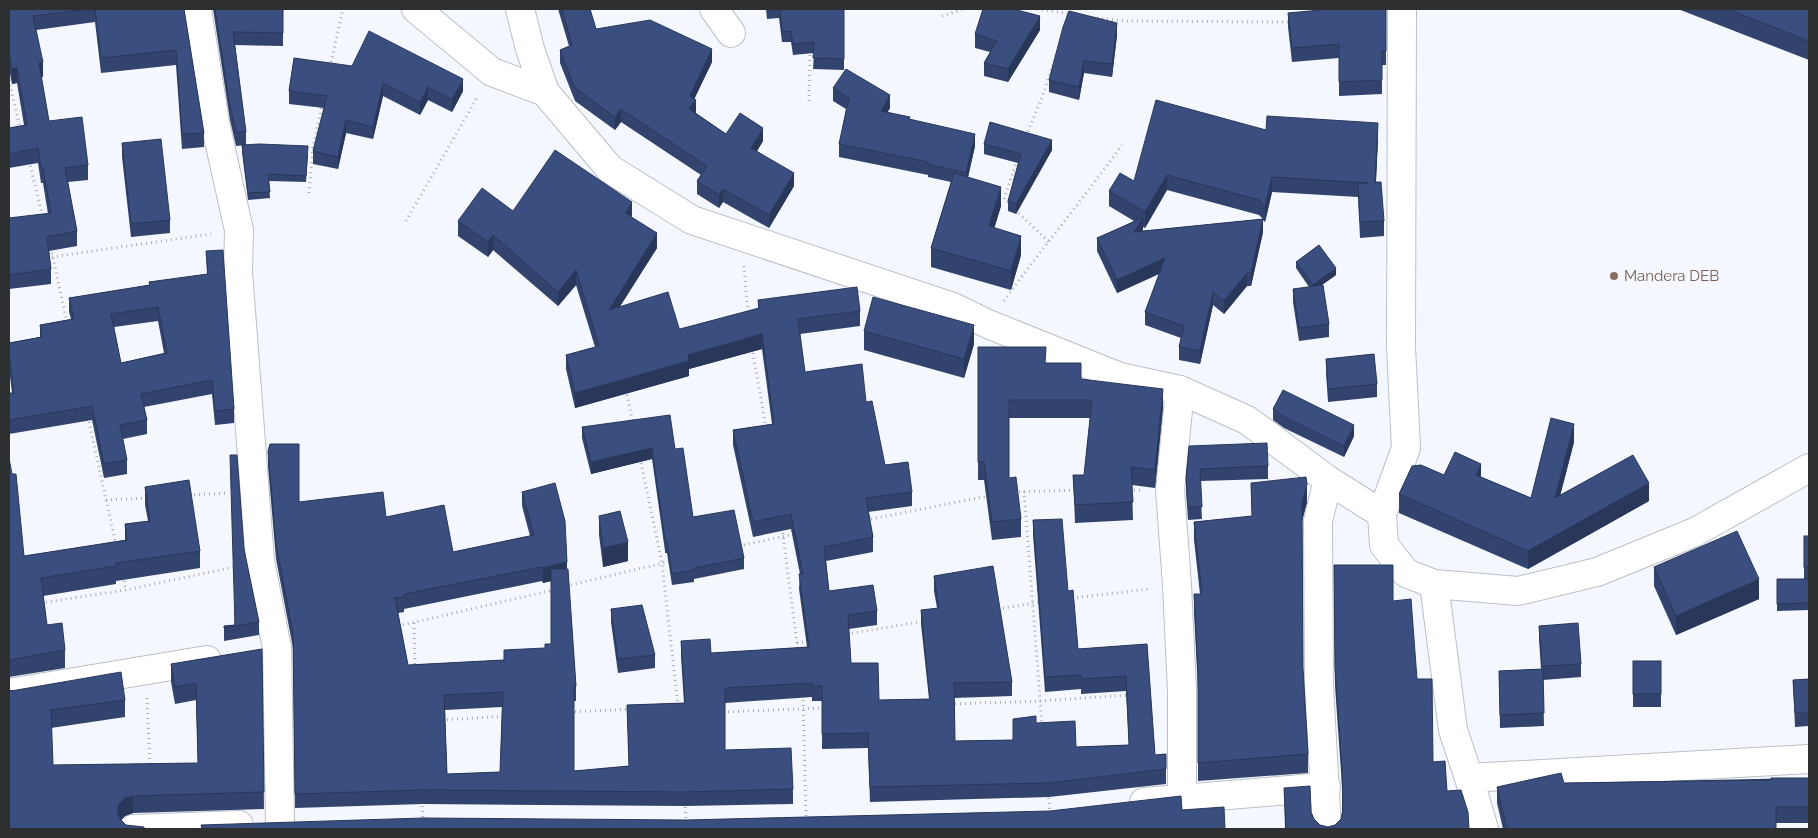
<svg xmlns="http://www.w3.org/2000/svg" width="1818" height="838" font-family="Raleway,sans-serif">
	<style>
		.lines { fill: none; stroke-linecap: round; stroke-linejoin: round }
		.minor-casing { stroke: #bcc0c6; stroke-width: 30 }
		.path { stroke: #aaadb2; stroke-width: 3; stroke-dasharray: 1 4; stroke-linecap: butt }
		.minor { stroke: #fff; stroke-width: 28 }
		.wall { fill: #32446e; fill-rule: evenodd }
		.shaded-wall { fill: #29375a }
		.building { fill: #3a4f80; stroke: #29375a; fill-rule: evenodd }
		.education-dot { fill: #8d6e63; stroke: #f4f7fe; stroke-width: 2 }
		.labels { text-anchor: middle; stroke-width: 5; stroke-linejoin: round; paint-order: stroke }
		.education-label { font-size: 15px; fill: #785e54; stroke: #f4f7fe; text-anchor: start }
	</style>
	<rect width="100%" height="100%" fill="#f4f7fe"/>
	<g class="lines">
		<defs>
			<g id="minor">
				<path d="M197,9L215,123L239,230L238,272L260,561L277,648L280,824"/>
				<path d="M416,9L492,72L545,92L610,169L692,220L953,307L988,324L1120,377L1180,390L1247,420L1328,480L1382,514L1384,545L1406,573L1434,584L1518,591L1597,572L1695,532L1809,468"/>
				<path d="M520,9L530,49L545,92"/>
				<path d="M714,9L731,33"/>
				<path d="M1180,390L1170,490L1177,585L1182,691V798"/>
				<path d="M1382,514L1406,448L1401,347L1402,9"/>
				<path d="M1434,584L1453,730L1469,778L1484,829"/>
				<path d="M9,693L207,660"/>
				<path d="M1469,778L1809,759"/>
				<path d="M1144,802L1326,787"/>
				<path d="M133,829L239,825"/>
				<path d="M1327,829L1319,686L1318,521L1328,480"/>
			</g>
		</defs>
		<use href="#minor" class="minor-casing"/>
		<g class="path">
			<path d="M1037,9L1071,14"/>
			<path d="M942,16L964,9"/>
			<path d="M1097,18L1128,21L1290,22"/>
			<path d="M330,67L343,9"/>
			<path d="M9,80L20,128"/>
			<path d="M809,101L810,51"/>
			<path d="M1026,136L1043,95L1056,55"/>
			<path d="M29,161L43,218"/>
			<path d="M309,193L313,147L322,105"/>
			<path d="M1011,206L1004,199L1017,160"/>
			<path d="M1015,210L1049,242"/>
			<path d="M406,221L478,96"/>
			<path d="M51,248L67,323"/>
			<path d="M52,257L211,234"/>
			<path d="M744,266L748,315"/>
			<path d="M1004,301C1042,248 1084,198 1122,145"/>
			<path d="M752,348L766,428"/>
			<path d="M626,390L633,423"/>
			<path d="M88,417L116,545"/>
			<path d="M640,458L662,563L678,706"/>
			<path d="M1129,490H1142"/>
			<path d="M1024,491L1042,725"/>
			<path d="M1014,492L1077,490"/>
			<path d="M189,495L228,493"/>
			<path d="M106,500L148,498"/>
			<path d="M866,520L988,496"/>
			<path d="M782,528L798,651"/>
			<path d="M739,546L794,534"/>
			<path d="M123,576L126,590"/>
			<path d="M566,586L672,561"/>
			<path d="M1072,598L1150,589"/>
			<path d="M41,603L126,590L234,567"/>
			<path d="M998,609L1041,602"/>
			<path d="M414,623L415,668"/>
			<path d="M398,626L553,590"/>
			<path d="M847,634L925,621"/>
			<path d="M797,643L809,641"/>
			<path d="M803,695L806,819"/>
			<path d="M147,698L150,766"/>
			<path d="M950,704L1040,701L1129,695"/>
			<path d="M570,712L631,709"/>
			<path d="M723,712L824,708"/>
			<path d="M442,720L506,716"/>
			<path d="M1048,793L1050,813"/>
			<path d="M422,801L423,820"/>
			<path d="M685,802L686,822"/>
		</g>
		<use href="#minor" class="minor"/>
	</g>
	<g class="wall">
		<path d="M9,9H184L204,133V147L182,149L176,65L101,73L95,22L36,30L43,77H41L49,121L88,165V180L68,182L77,231V246L49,251L51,269V284L9,289V218L48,214L43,183H41L38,163L9,168V128L24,125L17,83L12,84L9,69Z"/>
		<path d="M213,9H283V46L235,45L246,132V145L236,146L230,120Z"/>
		<path d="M558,9H590L596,29L712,62L694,99L696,113L726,134L763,141L757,151L794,186L769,228L723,202L719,208L697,194V181L701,175L621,122L615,130L575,101L560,63V50L569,46Z"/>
		<path d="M766,9H844V70L813,69L814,53L793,55L791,42H782L779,18L767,19Z"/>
		<path d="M1317,9H1386V65H1382V94L1339,96V58L1292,62L1288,27V13L1318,11Z"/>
		<path d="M1678,9H1809V60Z"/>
		<path d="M1040,30L1008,82L984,76V63L990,52L975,48V34Z"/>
		<path d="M1117,35L1112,77L1084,73L1079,100L1049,92V80Z"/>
		<path d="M294,58L463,91L452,112L428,100L420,115L383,96L373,139L346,133L338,169L313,164V151L324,108L289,104V91Z"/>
		<path d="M833,88L890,108L887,112L910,119L975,146L968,177L1001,206L994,228L1021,255L1011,290L931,267V248L951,182L928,177V175L839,157V144L846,109L833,101Z"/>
		<path d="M1266,130L1378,138L1376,182L1384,221V236L1360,238L1358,197L1272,192L1265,222L1263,220V232L1251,286H1247L1224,314L1213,305L1200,364L1179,360V347L1181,338L1145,325V312L1159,274L1117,293L1097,251V238L1134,221L1109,206V191ZM1167,190L1259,215L1263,219L1142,231L1143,227L1145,228Z"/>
		<path d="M122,143L170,220V233L131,237L122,157Z"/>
		<path d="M984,144L1052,150L1016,214L1008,211V201L1018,163L984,154Z"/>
		<path d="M242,145L308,153L306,182L269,181L270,198L248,200L242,152Z"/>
		<path d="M513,211L632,217L657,248L620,306L679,328L680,329L758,309V300L860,311V326L800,334L805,372L866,402L885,465L912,492V506L868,512L873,537V552L826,561L829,591L877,611V625L849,629L851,663L879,700L929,699L921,624V610L937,608L934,591V576L1012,682V696L954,698L955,741L1013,740L1036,723L1076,747L1129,745L1126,691L1081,694V689L1045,692L1033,535V520L1068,591L1078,649L1147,644L1155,755L1166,754V784L1049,797L870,802L868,748L822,749V701H812V697L725,703V750L793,789V804L686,806L423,804L295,808L293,648L276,559L268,466V451L299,502L386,517L453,552L530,536L522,506V492L567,569L576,686V701H574V771L629,766L627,705L684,703L681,656V641L711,653L807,647L799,589L800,574L791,529L753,537L733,445V430L772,424L762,349L689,369V376L575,408L566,369V355L595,347L576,285L558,306L493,250L488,257L458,236V221ZM542,581L543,583L551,581V644L545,648L504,660L408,665L398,613L404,612V609ZM502,707L500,772L447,774L445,710Z"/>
		<path d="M206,251L234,409V423L215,425L212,394L144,407L147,420V434L123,439L127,460V474L104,478L92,420L9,434V393H12L9,368V343L40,337V325L71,319L69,312V298L149,285V282L207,274ZM158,321L164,353L121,363L114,327Z"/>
		<path d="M1296,262L1336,275L1322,285L1329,324V337L1299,341L1293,302V289L1309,287L1296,268Z"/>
		<path d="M864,331L974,344L964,378L864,350Z"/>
		<path d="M978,347L1046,363L1081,379L1163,407L1155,488L1132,485L1133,520L1075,523L1073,475H1084L1090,418H1009V478L1021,519V537L992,540L984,480H978Z"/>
		<path d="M1326,359L1377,384V397L1328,402L1326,372Z"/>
		<path d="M1273,409L1354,436L1344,457L1284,428L1273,420Z"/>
		<path d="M582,427L675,449L693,517L744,558V569L694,579V582L672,585L667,553H665V551L652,459L591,474L582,438Z"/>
		<path d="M1574,442L1560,495L1649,501L1528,569L1399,513V494L1444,475L1481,477L1531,498Z"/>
		<path d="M1189,446L1268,466V479L1200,481L1202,519L1188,520L1186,490V478Z"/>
		<path d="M9,458L24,556L125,540V524L148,521L145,505V487L200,551V568L116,581V584L43,596L47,625L65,650V668L9,677Z"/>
		<path d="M1251,483L1307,502L1302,521L1303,668L1308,754V773L1198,781V690L1194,612V594H1200L1194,540V522L1252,516Z"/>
		<path d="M599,516L628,561L603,567L599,535Z"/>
		<path d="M1804,536H1809V581H1808L1809,610L1777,611V579H1804Z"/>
		<path d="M244,549L259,622V635L224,641V626L234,625Z"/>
		<path d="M1334,565L1393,601L1417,679L1433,762L1447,791L1469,829H1285L1284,788L1311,812L1314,819L1320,825L1328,827L1335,825L1341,819L1342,812V786L1335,686Z"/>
		<path d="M1654,567L1759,599L1676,635L1654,586Z"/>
		<path d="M611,609L655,655V668L618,673L611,622Z"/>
		<path d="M1539,626L1581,664V677L1543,680L1544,726L1500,728L1499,671L1541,669L1539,639Z"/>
		<path d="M262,649L264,809L133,813L125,816L121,820L126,825L9,829V690L125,700V717L51,728L53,765L198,763L196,700L175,704L171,682V664Z"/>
		<rect x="1633" y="661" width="28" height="46"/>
		<path d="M1809,679V726L1795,727L1793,680Z"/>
		<path d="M1809,778V823H1776V829H1503L1497,803V787L1564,783Z"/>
	</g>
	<g class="shaded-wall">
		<path d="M1040,16V30L1008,82V69Z"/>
		<path d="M1117,23V35L1112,77V64Z"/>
		<path d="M712,49V62L691,106L696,100V113L689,122L690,96Z"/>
		<path d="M1084,61V73L1079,100V87Z"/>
		<path d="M43,62V77L39,78V63Z"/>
		<path d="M17,68V83L12,84V69Z"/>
		<path d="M463,79V91L452,112V100Z"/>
		<path d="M383,83V96L373,139V127Z"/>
		<path d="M428,87V100L420,115V102Z"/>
		<path d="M890,95V108L881,124V111Z"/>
		<path d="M621,109V122L615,130V117Z"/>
		<path d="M346,120V133L338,169V157Z"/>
		<path d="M1378,123V138L1375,198V182Z"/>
		<path d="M763,128V141L751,161V148Z"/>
		<path d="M975,134V146L966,186V173Z"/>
		<path d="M1052,140V150L1016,214V204Z"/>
		<path d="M794,173V186L769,228V215Z"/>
		<path d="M1167,175V190L1145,228V212Z"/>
		<path d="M1272,177V192L1265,222V207Z"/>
		<path d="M1001,187V206L989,246V226Z"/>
		<path d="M723,189V202L719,208V195Z"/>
		<path d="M632,202V217L625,213Z"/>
		<path d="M1143,218V230L1134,245V232Z"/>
		<path d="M1263,219V232L1251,286V273Z"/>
		<path d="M657,233V248L609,324V310Z"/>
		<path d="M493,235V250L488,257V242Z"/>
		<path d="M1021,236V255L1011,290V271Z"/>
		<path d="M1165,258V271L1117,293V280Z"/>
		<path d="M1336,268V275L1313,291V285Z"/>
		<path d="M576,270V285L558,306V292Z"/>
		<path d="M1247,273V286L1224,314V301Z"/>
		<path d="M1213,292V305L1200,364V351Z"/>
		<path d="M974,325V344L964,378V359Z"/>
		<path d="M762,334V349L689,369V376L575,408V393L688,355Z"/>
		<path d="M1163,389V407L1155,488V470Z"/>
		<path d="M1574,424V442L1555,516V498Z"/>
		<path d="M1354,425V436L1344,457V446Z"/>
		<path d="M652,448V459L591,474V462Z"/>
		<path d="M1481,464V482L1476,475Z"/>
		<path d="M1649,483V501L1528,569V551Z"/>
		<path d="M1307,484V502L1302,521V503Z"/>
		<path d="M628,542V561L603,567V548Z"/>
		<path d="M567,562V577L543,583V568Z"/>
		<path d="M1759,579V599L1676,635V616Z"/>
		<path d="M133,796V813L125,816L119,822L117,812L119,804L125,798Z"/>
	</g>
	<g class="building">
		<path d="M9,9H89L33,16L43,62L39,63L49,121L82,117L88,165L65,168L77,231L47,237L51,269L9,275V218L51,213L43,168H41L38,148L9,154V128L27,125L17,68L12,69L9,54Z"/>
		<path d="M95,9H184L204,133L182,134L176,50L101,58Z"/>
		<path d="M215,9H283V33L233,32L246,132H236L230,107Z"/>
		<path d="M562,9H590L596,29L650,20L712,49L690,96L696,100L689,109L726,134L740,113L763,128L751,148L794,173L769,215L723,189L719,195L697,181L707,166L621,109L615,117L575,88L560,50L572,45Z"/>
		<path d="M780,9H844V59L813,58L814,42L793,44L791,31L782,32Z"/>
		<path d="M983,9H1013L1040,16L1008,69L984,63L997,41L975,34Z"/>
		<path d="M1321,9H1386V51H1382V80L1339,82V44L1292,48L1288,13L1321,10Z"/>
		<path d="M1727,9H1809V41Z"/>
		<path d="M1069,11L1117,23L1112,64L1084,61L1079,87L1049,80L1063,27Z"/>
		<path d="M369,31L463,79L452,100L428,87L420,102L383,83L373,127L346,120L338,157L313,151L327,96L289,91L294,58L352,66Z"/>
		<path d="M846,69L890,95L881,111L910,117L909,119L975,134L966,173L928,164V162L839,144L849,98L833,88Z"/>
		<path d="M1156,100L1266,130L1267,116L1378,123L1375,182H1381L1384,221L1360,222L1358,183H1368L1272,177L1265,207L1259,200L1167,175L1145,212L1109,191L1120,173L1134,181Z"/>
		<path d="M990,122L1052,140L1016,204L1008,201L1021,154L984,144Z"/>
		<path d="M161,139L170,220L131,224L122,143Z"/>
		<path d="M259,144L308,146L306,176L268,174L270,192L248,193L242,145Z"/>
		<path d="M555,150L632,202L625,213L657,233L609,310L668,292L679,328L680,329L759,308L758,300L857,287L860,311L798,319L805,372L862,364L866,402L872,401L885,465L908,462L912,492L866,498L873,537L824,547L829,591L873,585L877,611L848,615L851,663H878L879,700L930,699L921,610L939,608L934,576L993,566L1012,682L954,683L955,741L1013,740V719L1036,716V723L1075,721L1076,747L1129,745L1126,676L1081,679V675L1045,677L1033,520L1062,519L1068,591L1073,590L1078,649L1147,644L1155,755L1166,754V769L1049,783L870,787L868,733L822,734V686H812V683L725,688V750L791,748L793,789L686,792L423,790L295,794L293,633L276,544L268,451L270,444H299V502L383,492L386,517L444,505L453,552L534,535L522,492L555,483L565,521L567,562L543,568L542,567L404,594V597L395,598L408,665L504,660V650L545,648V644H551V569H568L576,686H574V771L629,766L627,705L685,703L681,641L710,639L711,653L809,647L799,574H803L791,514L753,522L733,430L774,424L762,334L688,355L689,361L575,393L566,355L599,346L576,270L558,292L493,235L488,242L458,221L482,188L513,211ZM503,692L500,772L447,774L444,695Z"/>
		<path d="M954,173L1001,187L989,226L1021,236L1011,271L931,248Z"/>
		<path d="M1143,218L1134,232L1263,219L1251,273H1247L1224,301L1213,292L1200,351L1179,347L1184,326L1145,312L1165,258L1117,280L1097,238Z"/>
		<path d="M1319,245L1336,268L1313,285L1296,262Z"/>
		<path d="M223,250L234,409L215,411L212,380L141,394L147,420L120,425L127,460L104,464L92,406L9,420V393H14L9,354V343L42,337L40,325L74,319L69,298L150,285L149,282L208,274L206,251ZM158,307L167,353L121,363L111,314Z"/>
		<path d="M1323,285L1329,324L1299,328L1293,289Z"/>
		<path d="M873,297L974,325L964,359L864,331Z"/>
		<path d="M978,347H1046L1045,363H1081V379L1163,389L1155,470L1131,467L1133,502L1075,505L1073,475H1084L1092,400H1009V478L1016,477L1021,519L992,522L984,462H978Z"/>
		<path d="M1374,354L1377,384L1328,389L1326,359Z"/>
		<path d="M1283,390L1354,425L1344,446L1284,417L1273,409Z"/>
		<path d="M670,415L675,449L683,448L693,517L734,510L744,558L694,568V570L672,574L667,542H665V540L652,448L591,462L582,427Z"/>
		<path d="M1551,418L1574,424L1555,498L1633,455L1649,483L1528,551L1399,494L1412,466L1421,465L1444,475L1455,452L1481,464L1476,475L1531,498Z"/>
		<path d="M1267,443L1268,466L1200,469L1202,507H1188L1186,478L1189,446Z"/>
		<path d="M230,455H237L244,549L259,622L224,628V626L235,625Z"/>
		<path d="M9,458L12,474H16L24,556L127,540L125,524L150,521L145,487L189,480L200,551L116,563V566L41,578L47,625L62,623L65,650L9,660Z"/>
		<path d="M1306,477L1307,484L1302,503L1303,668L1308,754L1198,763V672L1194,594H1202L1194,522L1252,516L1251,483Z"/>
		<path d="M620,511L628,542L603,548L599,516Z"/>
		<path d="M1737,531L1759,579L1676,616L1654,567Z"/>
		<rect x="1804" y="536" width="5" height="31"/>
		<path d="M1334,565H1393V601L1411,599L1417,679H1432L1433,762L1445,761L1447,791L1461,790L1468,812L1469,829H1286L1284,788L1310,786L1311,812L1314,819L1320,825L1328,827L1335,825L1341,819L1343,810L1342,769L1335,668Z"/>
		<path d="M1777,579H1808L1809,603L1777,604Z"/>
		<path d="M642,605L655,655L618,659L611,609Z"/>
		<path d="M1578,623L1581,664L1542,666L1539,626Z"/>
		<path d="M262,649L264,792L133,796L125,798L119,804L117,812L120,819L126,825L144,827V829H9V690L11,691L121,672L125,700L51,710L53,765L198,763L196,683L175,687L171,664Z"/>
		<rect x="1633" y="661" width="28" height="33"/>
		<path d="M1543,669L1544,713L1500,715L1499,671Z"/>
		<path d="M1809,679V713H1795L1793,680Z"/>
		<path d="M1561,773L1564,783L1771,780V778H1809V807H1776V829H1507L1497,787Z"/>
		<path d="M1181,796L1182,810L1224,807L1225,829H202L201,825L423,818L686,820L1050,811Z"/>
	</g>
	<circle class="education-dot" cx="1614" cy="276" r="5"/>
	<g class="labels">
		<g class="education-label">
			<text x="1624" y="281">Mandera DEB</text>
		</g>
	</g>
	<rect width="1818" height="838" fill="none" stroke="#2d2f31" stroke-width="20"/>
</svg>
